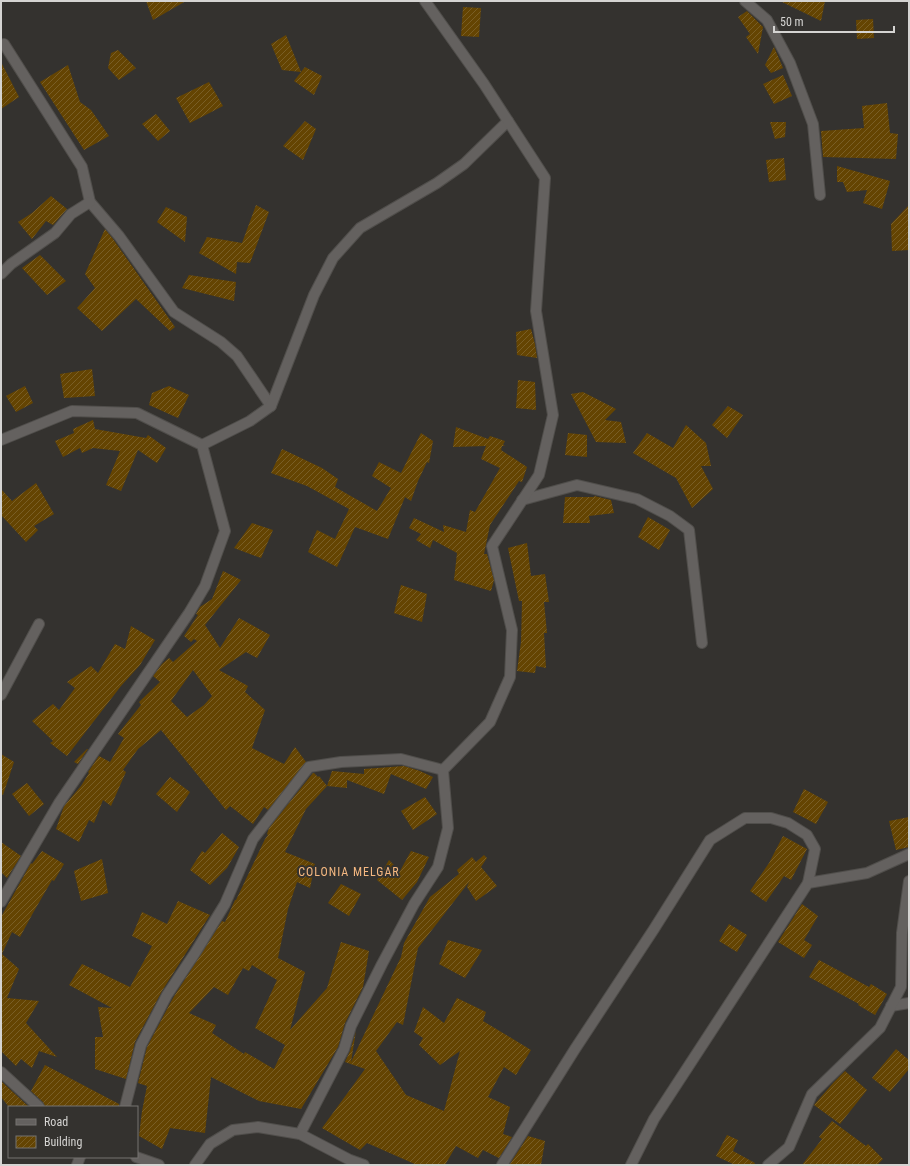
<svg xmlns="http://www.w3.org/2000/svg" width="910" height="1166" font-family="'Roboto Condensed',sans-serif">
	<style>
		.building { fill: url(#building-hatch); fill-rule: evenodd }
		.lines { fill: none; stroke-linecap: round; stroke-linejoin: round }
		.street-casing { stroke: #504e4b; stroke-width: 12 }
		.street { stroke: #64615f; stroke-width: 10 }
		.labels { text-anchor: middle; stroke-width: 4; stroke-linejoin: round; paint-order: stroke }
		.neighbourhood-label { font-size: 12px; letter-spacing: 1px; fill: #f5b881; stroke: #34322f }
	</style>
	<defs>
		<pattern id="building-hatch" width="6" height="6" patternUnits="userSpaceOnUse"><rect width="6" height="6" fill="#644402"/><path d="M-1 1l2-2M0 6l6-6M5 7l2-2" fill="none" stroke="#795e26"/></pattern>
	</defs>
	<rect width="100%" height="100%" fill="#34322f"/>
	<g class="building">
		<path d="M146,1H186L153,20Z"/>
		<path d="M780,1H825L821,21Z"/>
		<path d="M463,7L481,8L479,37L461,36Z"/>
		<path d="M747,11L763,27L758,54L746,37L750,34L738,17Z"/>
		<path d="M873,19L874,38L857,39L856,20Z"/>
		<path d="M286,35L301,72L282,70L271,44Z"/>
		<path d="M774,47L783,68L771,73L765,65Z"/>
		<path d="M118,50L136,68L119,80L108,68L111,53Z"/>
		<path d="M1,62L19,97L1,109Z"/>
		<path d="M68,65L80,102L91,110L109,136L84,150L40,82Z"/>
		<path d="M305,67L322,76L314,95L294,81Z"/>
		<path d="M783,75L792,96L774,104L763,84Z"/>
		<path d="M209,82L223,106L190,123L176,98Z"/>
		<path d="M887,103L890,133L898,134L896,159L823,157L821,131L864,128L862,106Z"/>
		<path d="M156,114L170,131L158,141L142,124Z"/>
		<path d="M305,121L316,129L303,160L283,146Z"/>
		<path d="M770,122H786L785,137L775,139Z"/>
		<path d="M784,158L786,180L769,182L766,160Z"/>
		<path d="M837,166L890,181L882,209L863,203L867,190L847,192L843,182H837Z"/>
		<path d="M51,196L67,209L53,225L46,221L32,239L18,222L32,213Z"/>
		<path d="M256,205L269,212L250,263L237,262L236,274L199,253L207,237L242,243Z"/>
		<path d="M909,205V250L892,251L891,224Z"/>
		<path d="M166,207L187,217L185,242L157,222Z"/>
		<path d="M105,229L113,239L175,327L170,331L136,299L102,331L77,308L95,288L85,274Z"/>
		<path d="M40,255L66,281L47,295L22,268Z"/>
		<path d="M189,275L236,282L234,301L182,288Z"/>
		<path d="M531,329L535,344L537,358L517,355L516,332Z"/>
		<path d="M92,369L95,396L64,398L60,374Z"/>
		<path d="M518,380L535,382L536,410L516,408Z"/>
		<path d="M25,386L33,403L16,412L6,396Z"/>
		<path d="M169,386L189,395L178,418L149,405L152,393Z"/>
		<path d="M583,392L616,409L605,420L621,422L626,443L596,442L571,394Z"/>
		<path d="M728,406L743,415L727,438L712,425Z"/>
		<path d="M93,420L95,429L146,438L148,435L166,448L157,463L138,450L121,491L106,485L120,451L93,448L82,453L80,448L63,457L55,441L74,433L73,429Z"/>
		<path d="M686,425L706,443L711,466H701L713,489L692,508L676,478L633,453L647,433L673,448Z"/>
		<path d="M456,427L488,439L490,436L505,441L503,445L505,446H502L501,450L527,467L522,482L519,481L490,525L484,554H487L494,580L491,591L454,580L457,553L433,540L430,548L416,540L421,534L409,528L414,518L444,532L443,525L466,532L470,510L475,512L500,468L481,459L486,446L453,447Z"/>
		<path d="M421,433L433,441L429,463L427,462L418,481L411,501L405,497L388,539L355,527L337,567L308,552L317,530L335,539L349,509L307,486L271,473L282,449L322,468L338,479L335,487L377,511L391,488L372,476L379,462L401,473Z"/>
		<path d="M568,433L587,435V457L565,455Z"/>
		<path d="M36,483L54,514L34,526L38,530L26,542L1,515V489L12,501Z"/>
		<path d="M594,496L611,500L614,513L589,516L590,523H563L565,497H594Z"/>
		<path d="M648,517L670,530L659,550L638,537Z"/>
		<path d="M252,523L273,530L261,558L234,548Z"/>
		<path d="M527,543L531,576L545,574L549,602H544L547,633H544L546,668L536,666L535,673L517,671L521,642L522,601H519L508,548Z"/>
		<path d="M223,571L241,580L205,625L220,648L239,618L270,635L257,658L246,652L219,670L248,686L245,692L265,710L252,748L284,764L295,747L306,762L268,810L264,807L253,824L230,806L226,810L161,730L138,749L123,770L126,772L111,806L103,800L94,823L89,820L79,842L56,829L64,806L81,786L89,773L88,772L99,756L110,762L124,738L118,734L141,705L139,702L160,682L153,676L162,664L169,658L173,662L197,641L194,639L191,642L184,636L198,615L196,614L200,607L212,599ZM193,670L212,696L204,705L187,717L171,701Z"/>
		<path d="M401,585L427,594L422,622L394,613Z"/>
		<path d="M131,626L155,640L140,665L121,686L67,756L50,743L53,741L32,721L53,704L59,710L75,688L67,682L91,666L98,673L115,644L125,649Z"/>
		<path d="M87,749H88L78,764L74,762Z"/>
		<path d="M1,754L14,762L3,795L1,794Z"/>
		<path d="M404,766L420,771L433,777L426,789L391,774L384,794L347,780V788L327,786L332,771L364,774V769Z"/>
		<path d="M313,773H314L318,777L319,776L327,786L306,809L285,852L315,864L310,888L297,882L288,909L278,958L305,972L290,1030L327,988L341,942L369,951L363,987L345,1023L338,1047L301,1109L259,1101L211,1077L205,1133L170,1128L162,1149L139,1136L142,1111L147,1086L138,1083L147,1047L173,998L222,921L225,922L235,900H236L265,839L268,835L267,834L269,828ZM252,965L277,980L255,1028L285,1045L274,1069L245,1052L244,1054L212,1033L216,1025L189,1013L214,987L228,995L243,968L249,971Z"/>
		<path d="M170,777L190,792L177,812L156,794Z"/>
		<path d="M27,783L44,804L29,816L12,794Z"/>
		<path d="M804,789L828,802L816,824L793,812Z"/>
		<path d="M425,797L437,814L413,830L401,811Z"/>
		<path d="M909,817V847L896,850L889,821Z"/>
		<path d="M222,833L239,847L227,868L210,885L190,870L202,851L205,853Z"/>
		<path d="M783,836L807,849L791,880L784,876L766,902L750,891L769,863Z"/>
		<path d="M1,842L21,856L7,878L1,872Z"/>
		<path d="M42,851L64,864L54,881L52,880L33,913L20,937L12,932L2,954L19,969L7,998L39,1001L26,1023L57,1057L39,1051L32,1068L21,1059L16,1066L1,1051V917L31,863L32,864Z"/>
		<path d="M411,851L429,857L417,882L402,900L377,880L389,860L400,871Z"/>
		<path d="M484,855L487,858L481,867L497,886L476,901L467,887L469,882L418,948L403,1025L397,1022L376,1051L406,1095L444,1111L460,1051L440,1065L419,1045L423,1038L414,1032L423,1007L444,1023L457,998L486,1012L483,1021L531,1050L516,1075L504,1067L488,1097L510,1107L503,1134L512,1137L499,1158L483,1150L478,1158L456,1146L445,1165H417L367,1143L360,1150L322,1128L365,1069L345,1062L350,1051L356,1031L351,1062L401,957L404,943L430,897L459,874L457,870L472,857L476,862Z"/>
		<path d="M102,859L108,893L81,901L74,871Z"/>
		<path d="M341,884L361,894L349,916L328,903Z"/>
		<path d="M178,901L210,915L162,991L135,1042L126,1079L95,1069V1037H103L98,1007L112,1008L69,985L82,964L130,987L152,946L132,936L142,912L167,924Z"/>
		<path d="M802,904L818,916L804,940L812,945L804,958L778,942Z"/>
		<path d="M729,924L747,935L737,952L719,941Z"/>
		<path d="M448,940L482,950L465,978L439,964Z"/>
		<path d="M819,960L869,987L871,984L887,994L875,1015L858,1005L859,1004L809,977Z"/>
		<path d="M896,1049L909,1060V1069L890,1092L872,1078Z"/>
		<path d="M45,1065L119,1104V1107H45L43,1102L31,1091Z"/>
		<path d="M845,1071L867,1090L840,1124L814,1105L834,1082Z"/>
		<path d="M1,1081L29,1107H9L1,1097Z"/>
		<path d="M832,1121L866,1146L868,1144L883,1159L877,1165H802L822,1139L819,1137Z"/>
		<path d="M727,1135L738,1140L733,1151L755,1163L754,1165H735L716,1156Z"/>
		<path d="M528,1136L545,1141L541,1165H513L510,1164Z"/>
	</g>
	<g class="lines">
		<defs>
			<g id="street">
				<path d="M745,1L767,20L790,63L813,124L820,195"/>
				<path d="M4,44L82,167L90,202L119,236L174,312L221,342L237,356L271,406"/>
				<path d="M1,274L11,264L55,233L71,214L90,202"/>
				<path d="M1,440L72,411L137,413L202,445L225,531L205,586L189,613L59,803L1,902"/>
				<path d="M202,445L250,421L271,406L314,295L333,258L360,228L437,183L464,164L508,121"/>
				<path d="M522,500L577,485L637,499L670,516L689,530L702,643"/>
				<path d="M1,695L39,624"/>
				<path d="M891,1006L909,1003"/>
				<path d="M1,1072L39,1107"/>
				<path d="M125,1107L141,1045L167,995L195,953L225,904L253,839L309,767L341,762L401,759L443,770"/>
				<path d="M300,1134L344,1049L351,1026L382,964L414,904L438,867L448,828L443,770L490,722L510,677L512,630L492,546L539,475L553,415L536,311L545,178L484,84L425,1"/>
				<path d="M136,1157L159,1165"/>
				<path d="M77,1165L80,1157"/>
				<path d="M195,1165L210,1144L233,1130L258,1127L300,1134L350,1160L364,1165"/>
				<path d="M502,1165L575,1049L654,929L710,840L745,818H771L788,823L807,835L815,849L808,883"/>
				<path d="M631,1165L654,1119L808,883L867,873L909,854"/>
				<path d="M768,1165L789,1147L812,1094L880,1028L901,987L902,933L909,881"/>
			</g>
		</defs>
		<use href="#street" class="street-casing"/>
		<use href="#street" class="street"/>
	</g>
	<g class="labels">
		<g class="neighbourhood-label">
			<text x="349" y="876">COLONIA MELGAR</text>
		</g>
	</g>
	<rect width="910" height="1166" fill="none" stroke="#d5d4d2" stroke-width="4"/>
	<rect x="8" y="1106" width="130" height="52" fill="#34322f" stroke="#747370"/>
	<rect x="16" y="1119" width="20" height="6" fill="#64615f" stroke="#747370"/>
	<text x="44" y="1126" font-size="12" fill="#d5d4d2">Road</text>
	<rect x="16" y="1136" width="20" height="12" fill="url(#building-hatch)" stroke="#747370"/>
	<text x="44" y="1146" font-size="12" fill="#d5d4d2">Building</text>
	<path d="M774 26v6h120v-6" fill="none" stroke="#d5d4d2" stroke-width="2"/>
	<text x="780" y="26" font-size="12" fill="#d5d4d2" stroke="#34322f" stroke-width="3" paint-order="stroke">50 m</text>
</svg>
